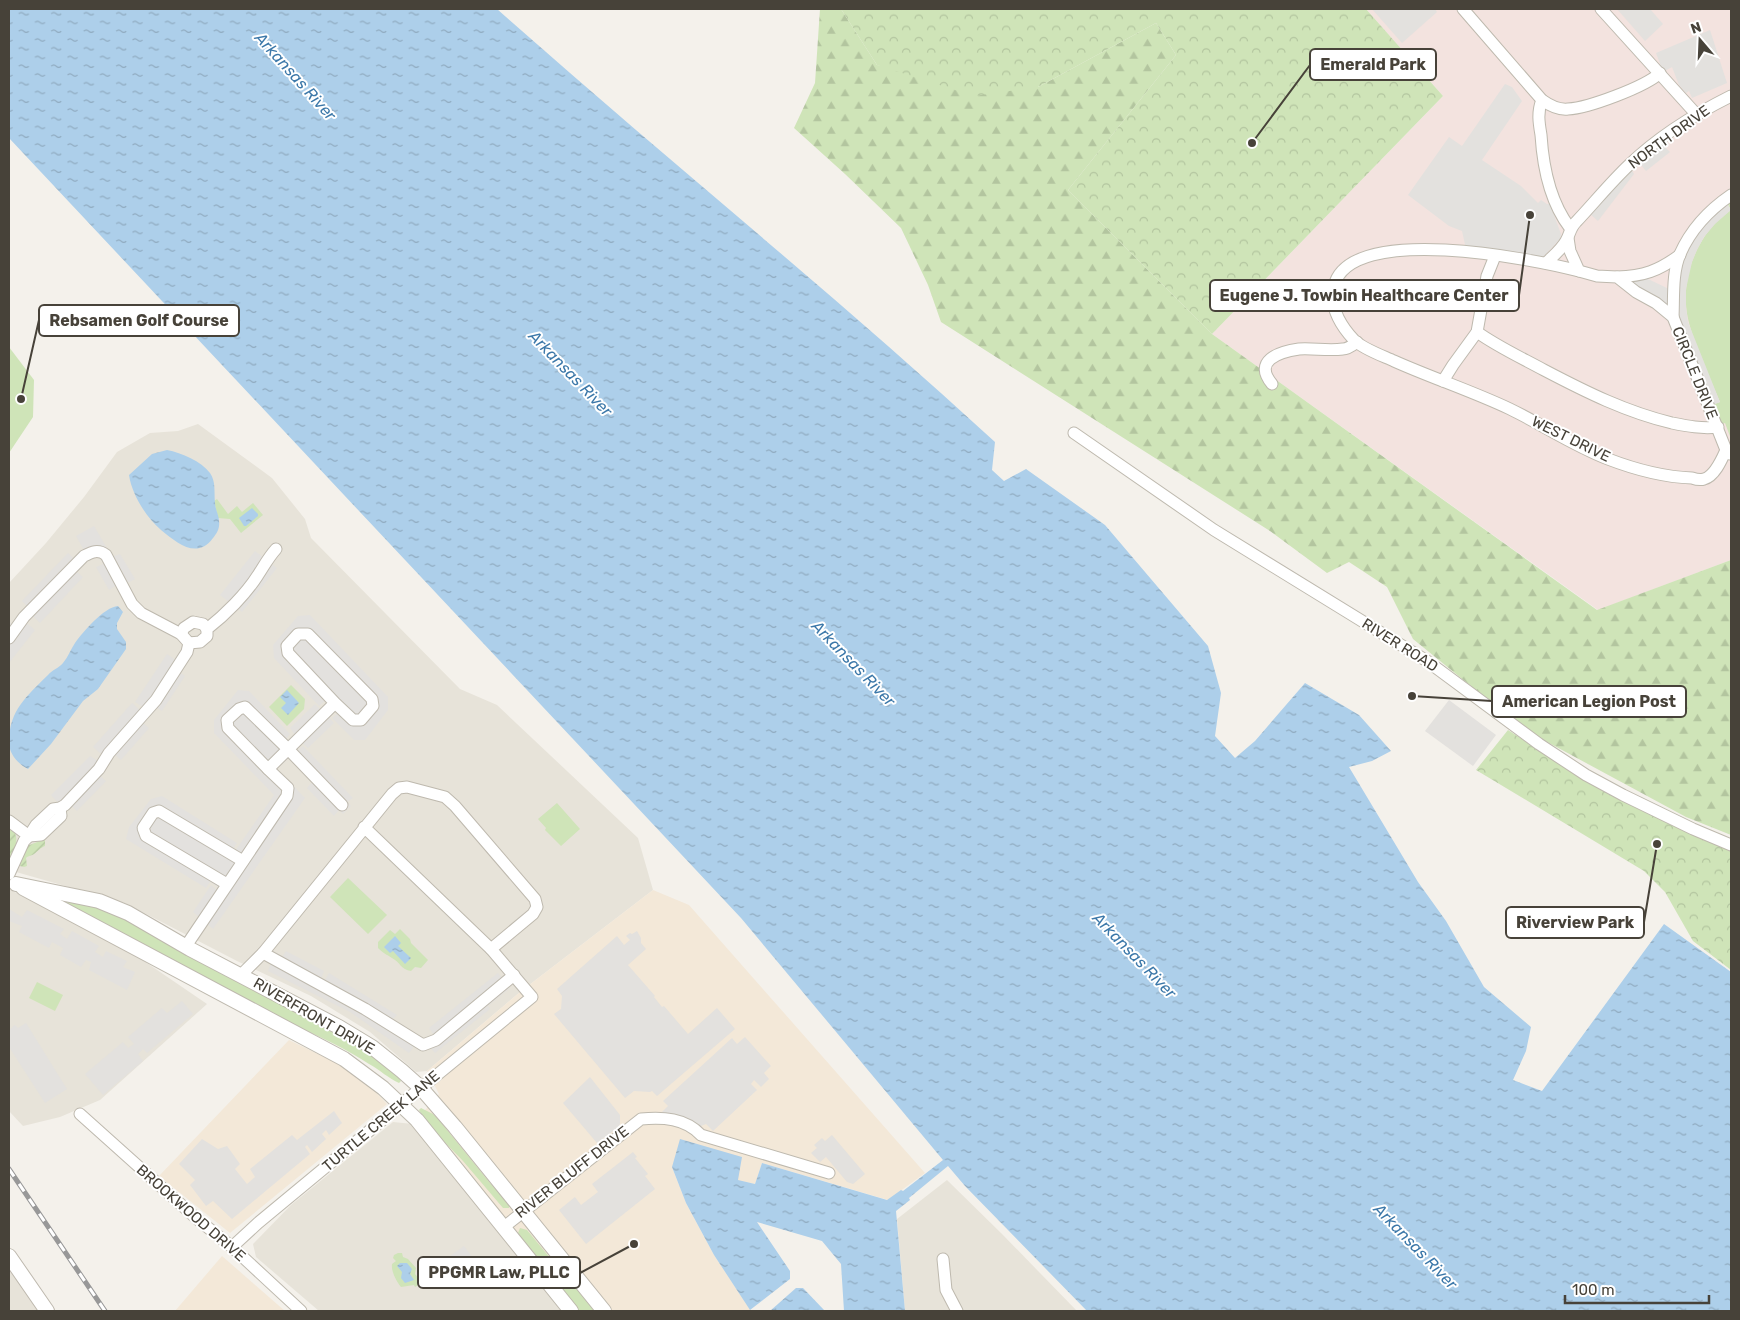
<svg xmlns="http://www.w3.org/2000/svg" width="1740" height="1320" font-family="Rubik,sans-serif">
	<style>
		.residential { fill: #e7e3d9 }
		.commercial { fill: #f3e8d8 }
		.medical { fill: #f3e3df }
		.grass { fill: #cfe4b8 }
		.forest { fill: url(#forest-firs) }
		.park { fill: url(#park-crowns) }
		.garden { fill: url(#garden-furrows) }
		.parking { fill: #e3e1de }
		.water { fill: url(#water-ripples) }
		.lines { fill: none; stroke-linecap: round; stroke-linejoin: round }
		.minor-casing { stroke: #beb9ae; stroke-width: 13 }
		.tertiary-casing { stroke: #beb9ae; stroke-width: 16 }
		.minor { stroke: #fff; stroke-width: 11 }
		.tertiary { stroke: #fff; stroke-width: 14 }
		.rail-casing { stroke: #989898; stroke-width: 5 }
		.rail { stroke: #fff; stroke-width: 3; stroke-dasharray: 9; stroke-linecap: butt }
		.labels { text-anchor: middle; stroke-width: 4; stroke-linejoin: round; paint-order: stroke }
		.street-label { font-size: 15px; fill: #474239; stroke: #fff }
		.water-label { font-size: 16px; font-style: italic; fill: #3c78a9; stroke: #fff }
		.leader { fill: none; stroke: #474239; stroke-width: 2 }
		.callout-dot { fill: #474239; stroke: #fff; stroke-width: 2 }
		.callout { fill: #fff; stroke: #474239; stroke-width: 2 }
		.callout-label { font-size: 16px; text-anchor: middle; font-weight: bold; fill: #474239 }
	</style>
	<defs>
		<pattern id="forest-firs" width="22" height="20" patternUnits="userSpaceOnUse" patternTransform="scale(1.25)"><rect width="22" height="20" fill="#cfe4b8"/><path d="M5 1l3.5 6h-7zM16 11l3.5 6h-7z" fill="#b3c59f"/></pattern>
		<pattern id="park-crowns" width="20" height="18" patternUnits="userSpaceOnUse" patternTransform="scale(1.25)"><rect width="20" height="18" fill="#cfe4b8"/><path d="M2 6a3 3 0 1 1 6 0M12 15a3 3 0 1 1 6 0" fill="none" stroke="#b3c59f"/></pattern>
		<pattern id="garden-furrows" width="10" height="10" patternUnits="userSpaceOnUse" patternTransform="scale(1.25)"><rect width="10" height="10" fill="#cfe4b8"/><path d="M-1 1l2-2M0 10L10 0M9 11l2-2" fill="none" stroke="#b3c59f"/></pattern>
		<pattern id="water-ripples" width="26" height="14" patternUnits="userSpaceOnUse" patternTransform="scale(1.25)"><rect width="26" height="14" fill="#adcfea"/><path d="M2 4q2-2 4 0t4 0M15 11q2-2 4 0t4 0" fill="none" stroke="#8faabf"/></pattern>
	</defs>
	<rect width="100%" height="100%" fill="#f4f1eb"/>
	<g class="residential">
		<path d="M198,424L272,478L305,519L311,538L460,689L497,705L638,838L653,890L520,992L427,1071L416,1072L370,1032L311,996L237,961L125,903L9,870V583L46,543L84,497L117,452L150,433L178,431Z"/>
		<path d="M9,889L141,959L207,1004L100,1100L60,1117L23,1126L9,1111Z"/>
		<path d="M393,1122L413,1124L565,1311H319L256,1257L253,1244L291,1205Z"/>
		<path d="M947,1180L1003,1235L1077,1311H905L897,1219Z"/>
		<path d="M9,1268L40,1311H9Z"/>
	</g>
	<g class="commercial">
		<path d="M653,890L689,905L925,1173L888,1200L762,1163L755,1184L672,1167L686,1203L714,1255L751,1311H565L413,1124L439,1094L427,1071L520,992Z"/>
		<path d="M289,1040L349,1069L369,1085L387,1104L230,1233L159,1176Z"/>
		<path d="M222,1256L285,1311H175Z"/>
	</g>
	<path class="medical" d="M1366,9H1731V560L1598,610L1212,334L1443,96Z"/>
	<g class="grass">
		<path d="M1731,200V439L1725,423L1720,425L1712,405L1720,402C1709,376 1696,350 1689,323C1678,282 1696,233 1731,210L1727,203Z"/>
		<path d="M9,347L34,380L33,417L9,453Z"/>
		<path d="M217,499L228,514L237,506L242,512L253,503L263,515L241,533L230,519L218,518L214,501Z"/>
		<path d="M291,685L305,699L304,709L287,726L269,707Z"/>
		<path d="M557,803L580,829L561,846L545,830L546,828L538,819Z"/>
		<path d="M348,878L387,915L368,934L330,897Z"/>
		<path d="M45,893L110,909L228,972L378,1057L397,1074L401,1081L399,1083C388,1078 380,1070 369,1064C346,1049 321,1037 296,1026Z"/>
		<path d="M400,929L410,939L411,943L428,960L421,968L415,967L411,971C401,970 400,962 392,958C386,954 384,954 378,948V942L390,930L395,934Z"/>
		<path d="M37,982L63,995L55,1011L29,998Z"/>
		<path d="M421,1108L433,1114L439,1120L490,1183L509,1203V1208H503L463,1161L427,1124L419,1110Z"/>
		<path d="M520,1228L527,1230L565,1276L598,1311H579L521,1239L518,1233Z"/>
		<path d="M398,1253H402L403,1257L408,1259L416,1268L415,1274L420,1280V1284L415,1287L414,1285L401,1287C396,1281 391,1271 392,1264L396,1261L393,1258L394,1255Z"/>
	</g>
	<path class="forest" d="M820,9H841L877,65L1038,87L1156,23L1176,55L1068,190L1212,334L1597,610L1731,560V835L1686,817L1525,730L1413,639L1387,587L1349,562L1327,573L1270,531L941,322L928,285L901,228L845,174L794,128L815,83Z"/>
	<g class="park">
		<path d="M841,9H1366L1443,96L1212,334L1068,190L1176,55L1156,23L1038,87L974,96L877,65Z"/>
		<path d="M1508,730L1563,766L1731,851V970L1693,941L1665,892L1644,871L1476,770Z"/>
	</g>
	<g class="garden">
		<path d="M9,826C22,836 15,849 9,861Z"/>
		<path d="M45,839V846C40,848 38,851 34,854C32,856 29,855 26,858L27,866L24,867L20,866L19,858L27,846Z"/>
	</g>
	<g class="parking">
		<path d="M1372,9H1435L1437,12L1402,43Z"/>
		<path d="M1617,9H1650L1663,24L1645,41Z"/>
		<path d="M1710,30L1727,83L1692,98L1689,91L1686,93L1679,85L1672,67L1663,72L1656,53Z"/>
		<path d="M1505,84L1512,87L1522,101L1482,160L1521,186L1538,203L1541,200L1547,204H1550L1561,234L1560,239L1542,258L1466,249L1462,231L1449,226L1408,195L1449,137L1462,146Z"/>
		<path d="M1664,140L1666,143L1664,146L1670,152L1646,171L1641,165L1637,166L1635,164Z"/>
		<path d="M1631,169L1634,174L1598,221L1589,213Z"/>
		<path d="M1727,203L1731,210L1715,224L1704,237L1697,250L1692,262L1686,289V307L1688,322L1720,402L1712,405L1680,324L1677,305L1681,271L1686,252L1702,225Z"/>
		<path d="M1646,278L1669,289L1668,306L1626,282Z"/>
		<path d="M94,526L112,557L120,554L135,579L119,588L117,585L109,590L96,567L103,564L98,554L89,559L76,536Z"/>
		<path d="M255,551L277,568L242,612L220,595Z"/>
		<path d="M68,553L82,566L77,572L83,577L40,623L26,609L28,607L22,601Z"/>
		<path d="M310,615L388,697V710L365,740H354L332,718L338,713L335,710L328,716L334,723L308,748L302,743L295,749L296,752L303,746L353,798L347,802L351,806L343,814L339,810L334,816L307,788L312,782L289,758L277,769L305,798L213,929L193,912L211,885L217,890L218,887L210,882L206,888L126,839L129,827L151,799L162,796L237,843L233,849L235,851L274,795L214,733V720L238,690L249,691L290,734L286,739L288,741L295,735L290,728L315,704L320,709L327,702L325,701L319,706L274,658L273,645L298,616Z"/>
		<path d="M19,617L35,630L9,663V622L13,625Z"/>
		<path d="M167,654L183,665L179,672L185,676L162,711L147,701L143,707L135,702Z"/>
		<path d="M1449,700L1496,735L1473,766L1425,731Z"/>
		<path d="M132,703L148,717L143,723L149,728L121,760L114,754L108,760L93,747Z"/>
		<path d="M90,756L98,761L99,775L106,781L77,811L71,805L65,810L51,795Z"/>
		<path d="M9,909L22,917L27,910L64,929L60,934L67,939L72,931L99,946L95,952L103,957L106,951L127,961L123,967L135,972L127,990L89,970L91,962L86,960L81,967L60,955L63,948L52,942L49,948L19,932L22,926L9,921Z"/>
		<path d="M637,931L641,938V943L646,949L628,965L655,996L654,997L662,1007L664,1006L688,1034L717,1008L735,1029L657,1096L652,1091L650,1092L634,1091L625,1098L554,1014L561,1009L562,996L557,989L617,936L624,945L630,940L626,936L630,933L632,934Z"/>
		<path d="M286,951L324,971L321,979L325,980L329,973L397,1015L392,1020L419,1040L409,1053L350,1012L268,971L271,963L282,957Z"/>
		<path d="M498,973L510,988L488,1006L490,1009L435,1053L425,1042L434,1035L429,1028Z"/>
		<path d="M182,1001L193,1014L147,1053L143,1049L138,1054L143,1061L103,1095L85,1074L123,1042L128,1048L134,1044L128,1037L162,1008L167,1013Z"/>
		<path d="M26,1023L67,1089L45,1103L9,1047L10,1029L15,1025L18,1028Z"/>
		<path d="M745,1037L771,1066L764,1073L769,1079L761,1087L754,1080L751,1084L757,1090L713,1131L706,1124L701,1126L703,1129L661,1113L668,1106L663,1101L732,1038L737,1044Z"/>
		<path d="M590,1077L620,1115V1124L617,1128L597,1143L563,1103Z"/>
		<path d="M334,1111L342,1123L329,1135L326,1130L322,1134L326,1139L312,1152L307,1145L305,1147L310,1154L232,1219L213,1201L206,1206L190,1185L195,1180L179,1164L202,1139L218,1149L227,1146L240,1164L235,1169L247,1184L255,1177L250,1169L292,1135L297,1140Z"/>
		<path d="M832,1135L865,1174L853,1184L847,1182L826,1157L820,1162L811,1153L817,1148L814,1145L822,1138L825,1141Z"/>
		<path d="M633,1152L637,1157L635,1158L648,1174L645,1176L655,1189L586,1244L559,1210L575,1197L581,1205L598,1192L592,1184Z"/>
		<path d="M464,1246L479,1266L461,1279L446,1259Z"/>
	</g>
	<g class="water">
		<path d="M9,9H497C661,155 833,293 995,442L992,470L1004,481L1026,469L1105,525L1208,646L1221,693L1215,736L1235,758L1255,741L1305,683L1359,715L1391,751L1372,761L1349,767L1418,882L1446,921L1484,987L1531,1027L1526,1051L1513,1080L1542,1091L1664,924L1731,972V1311H1087L965,1186L948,1166L909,1198L910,1200L896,1211L905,1311H844L841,1264L822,1241L757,1222L790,1271V1279L750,1310L714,1255L686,1203L672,1167L680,1139L742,1157L738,1180L755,1184L762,1163L887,1200L901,1190L903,1191L943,1160L741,918L9,138Z"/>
		<path d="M167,450C182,453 201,461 210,473C216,481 214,493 215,503C215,509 219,515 219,521C220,528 217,533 213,538C197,560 177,543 161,530C146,517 132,495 129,475L152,454Z"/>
		<path d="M252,508L258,514V516L246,526H244L239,518Z"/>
		<path d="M118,606L123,612L117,623V629L126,642V649L98,689L83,701L51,744L28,769C18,764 9,754 9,742C9,710 27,696 48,675C52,670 59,668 63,663C68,657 71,649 75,643C83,632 104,607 118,606Z"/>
		<path d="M287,690L299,703L288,715L281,708L286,703L280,697Z"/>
		<path d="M395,936L401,943L398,946L411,958L405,964L393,951L390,953L384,947Z"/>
		<path d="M400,1263H407L412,1269L410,1274L414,1280L405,1283L401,1278L402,1272L397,1266Z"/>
		<path d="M796,1288H803L825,1311H770Z"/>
	</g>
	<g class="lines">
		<defs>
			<g id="minor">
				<path d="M1463,9L1542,100C1549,105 1559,110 1568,109C1588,108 1645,87 1660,73"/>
				<path d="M1601,9L1697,115"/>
				<path d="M1542,100C1537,112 1539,123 1541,135C1543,167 1550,202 1570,228"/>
				<path d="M1568,238L1570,251L1579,271L1597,276L1617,277L1636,292L1656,303L1673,317L1726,450L1730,454"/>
				<path d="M1546,263C1553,256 1561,250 1566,241C1570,234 1570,228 1576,222C1594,203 1610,183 1629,165C1658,137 1695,114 1731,96"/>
				<path d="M1579,271C1533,259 1350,222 1334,286C1329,307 1340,325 1354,340C1363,349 1383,356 1394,361C1432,378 1472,391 1510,409C1543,425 1574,446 1608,459C1634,469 1664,477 1692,478C1695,479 1701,480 1704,479C1715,476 1722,459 1726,450"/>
				<path d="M1617,277C1644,276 1658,271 1680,255"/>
				<path d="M1673,317C1674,297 1672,273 1680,254C1691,229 1709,210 1731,195"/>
				<path d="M1477,332C1498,347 1522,358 1544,370C1586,392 1626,412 1672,423C1687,426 1702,429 1718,427"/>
				<path d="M1443,381L1453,365L1477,332L1487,276L1495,256"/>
				<path d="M1272,384C1253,361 1278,352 1299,349C1313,348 1328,351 1343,349C1348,349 1353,345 1357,342"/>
				<path d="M1074,433L1214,530L1427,661L1539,744L1586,775L1623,795L1693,829L1731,845"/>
				<path d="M181,634L184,628L193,622L203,624L207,629"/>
				<path d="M9,638L24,617L84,556C92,552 98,549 106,555L132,604L141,613L181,634L189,643L187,652L156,700L109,753L99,769L65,805L60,808L53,809L36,825L29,836L24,841L9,874"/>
				<path d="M189,643L200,642L207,636V629C225,615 246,594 258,575C264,566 268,558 276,549"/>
				<path d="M268,769L228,728L227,720L239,709L245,707L288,749L342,805"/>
				<path d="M9,821L29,836L41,835L61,816L60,808"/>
				<path d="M227,884L146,836L143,828L153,813L159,811L243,861"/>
				<path d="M186,946L287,796L288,788L268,769L335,703L288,653L287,646L298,634H308L372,699L373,706L361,720H353L335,703"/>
				<path d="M263,953L365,1009L423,1045L436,1040L514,975"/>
				<path d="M241,975L263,953L392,794L399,788L407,787L445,797L455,806L535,899L537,907L533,914L491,949L364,827"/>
				<path d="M80,1114L196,1218L232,1247L301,1311"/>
				<path d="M504,1227L641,1119C663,1117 685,1118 701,1135L829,1173"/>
				<path d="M232,1247L258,1223L421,1088L532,997L491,949"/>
				<path d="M943,1259L946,1290L957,1311"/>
			</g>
			<g id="tertiary">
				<path d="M16,884L99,901L128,913L190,949L339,1027L372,1047L402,1071L421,1088L455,1127L604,1311"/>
				<path d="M23,888L344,1059L383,1088L417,1120L571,1311"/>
				<path d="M9,1256L47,1311"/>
			</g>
		</defs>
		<use href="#minor" class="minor-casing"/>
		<use href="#tertiary" class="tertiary-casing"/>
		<use href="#minor" class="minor"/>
		<use href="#tertiary" class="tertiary"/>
		<defs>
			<path id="rail" d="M9,1169L105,1311"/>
		</defs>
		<use href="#rail" class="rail-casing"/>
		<use href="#rail" class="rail"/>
	</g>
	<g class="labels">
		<g class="street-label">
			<text transform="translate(1669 137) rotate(-36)" y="5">NORTH DRIVE</text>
			<text transform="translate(1695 373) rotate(68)" y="5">CIRCLE DRIVE</text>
			<text transform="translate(1571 439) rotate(26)" y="5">WEST DRIVE</text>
			<text transform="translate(1400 645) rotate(32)" y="5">RIVER ROAD</text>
			<text transform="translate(314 1016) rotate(30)" y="5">RIVERFRONT DRIVE</text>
			<text transform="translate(381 1121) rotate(-40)" y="5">TURTLE CREEK LANE</text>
			<text transform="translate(572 1172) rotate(-38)" y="5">RIVER BLUFF DRIVE</text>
			<text transform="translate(191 1213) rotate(41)" y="5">BROOKWOOD DRIVE</text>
		</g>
		<g class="water-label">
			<text transform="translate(296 76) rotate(48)" y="6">Arkansas River</text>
			<text transform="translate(571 373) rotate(46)" y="6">Arkansas River</text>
			<text transform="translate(854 663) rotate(46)" y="6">Arkansas River</text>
			<text transform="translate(1135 955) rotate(46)" y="6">Arkansas River</text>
			<text transform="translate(1416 1246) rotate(46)" y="6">Arkansas River</text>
		</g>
	</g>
	<path class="leader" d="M1252 143L1310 65M1530 215L1519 295M21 399L39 320M1412 696L1492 701M1657 844L1644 922M634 1244L580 1273"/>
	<g class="callout-dot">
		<circle cx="1252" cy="143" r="5"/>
		<circle cx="1530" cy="215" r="5"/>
		<circle cx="21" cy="399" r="5"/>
		<circle cx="1412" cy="696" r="5"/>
		<circle cx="1657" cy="844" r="5"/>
		<circle cx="634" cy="1244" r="5"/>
	</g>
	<g class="callout">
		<rect x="1310" y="49" width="126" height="31" rx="5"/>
		<rect x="1210" y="280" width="309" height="31" rx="5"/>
		<rect x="39" y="305" width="200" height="31" rx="5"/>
		<rect x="1492" y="686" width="194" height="31" rx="5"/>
		<rect x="1506" y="907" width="138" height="31" rx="5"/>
		<rect x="418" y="1257" width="162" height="31" rx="5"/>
	</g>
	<g class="callout-label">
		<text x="1373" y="70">Emerald Park</text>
		<text x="1364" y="301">Eugene J. Towbin Healthcare Center</text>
		<text x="139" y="326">Rebsamen Golf Course</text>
		<text x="1589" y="707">American Legion Post</text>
		<text x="1575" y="928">Riverview Park</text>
		<text x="499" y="1278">PPGMR Law, PLLC</text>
	</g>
	<rect width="1740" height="1320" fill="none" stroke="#474239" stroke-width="20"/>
	<g transform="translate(1700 40) rotate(341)" stroke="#ffffff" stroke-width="4" paint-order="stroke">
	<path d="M0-4L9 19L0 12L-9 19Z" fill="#474239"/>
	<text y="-8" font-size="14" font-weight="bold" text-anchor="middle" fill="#474239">N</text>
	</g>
	<path d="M1565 1295v8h144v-8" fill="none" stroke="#474239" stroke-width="2.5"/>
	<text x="1572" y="1295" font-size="15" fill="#474239" stroke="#ffffff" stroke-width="4" paint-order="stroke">100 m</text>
</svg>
